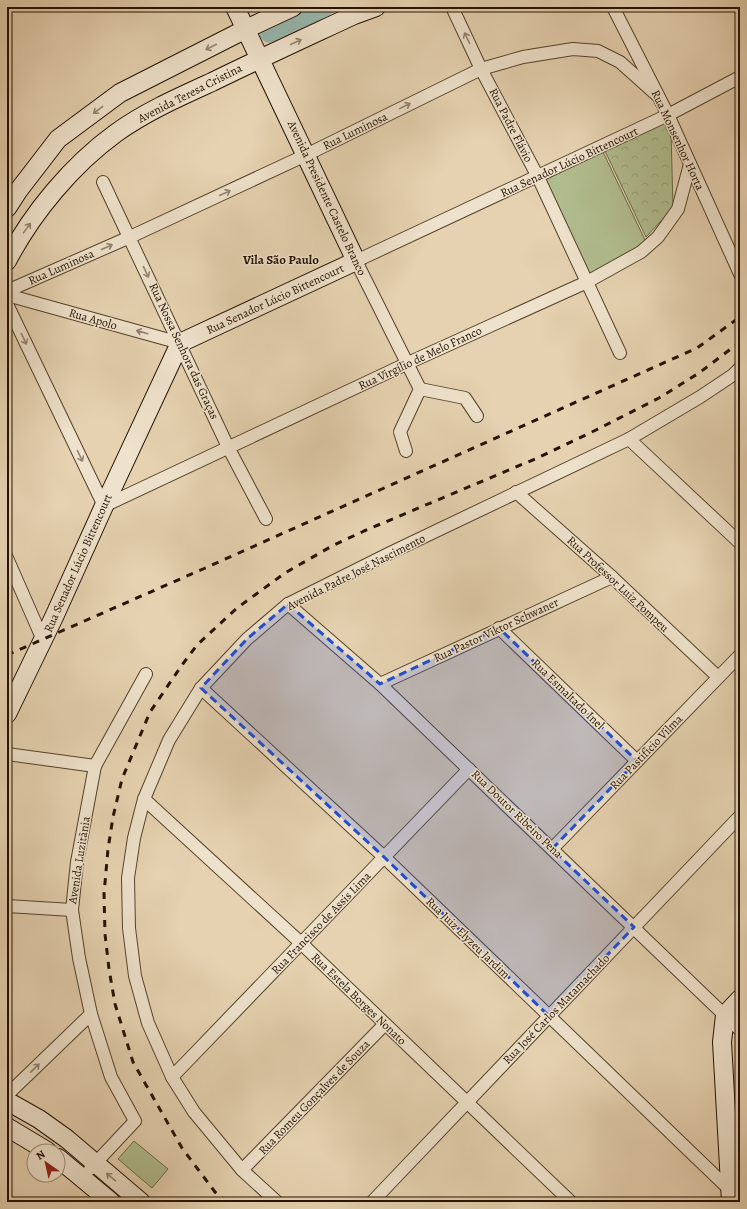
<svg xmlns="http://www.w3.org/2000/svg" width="747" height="1209" font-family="Alegreya,serif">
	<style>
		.forest { fill: url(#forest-crowns); stroke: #6a6848 }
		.garden { fill: #b1bd8f; stroke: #6a6848 }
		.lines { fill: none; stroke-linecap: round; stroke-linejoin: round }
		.river { stroke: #96b7ae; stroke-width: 19 }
		.street-casing { stroke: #54422c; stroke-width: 14 }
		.secondary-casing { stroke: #241200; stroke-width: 20 }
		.street { stroke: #efe2cc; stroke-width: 12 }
		.secondary { stroke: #efe2cc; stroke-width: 18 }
		.rail { stroke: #241200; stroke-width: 3; stroke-dasharray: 7 7; stroke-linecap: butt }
		.oneway { stroke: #948470 }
		.marked { fill: #1d4ed8; fill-opacity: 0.2; stroke: #1d4ed8; stroke-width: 3; stroke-dasharray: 8 5; stroke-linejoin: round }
		.labels { text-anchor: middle; stroke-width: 3; stroke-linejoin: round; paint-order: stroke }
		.street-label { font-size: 12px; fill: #241200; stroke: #efe2cc }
		.neighbourhood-label { font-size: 13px; font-weight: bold; fill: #241200; stroke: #efe2cc }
	</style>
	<defs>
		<pattern id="forest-crowns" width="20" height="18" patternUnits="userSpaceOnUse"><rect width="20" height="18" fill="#b1bd8f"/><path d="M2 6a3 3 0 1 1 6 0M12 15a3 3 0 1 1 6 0" fill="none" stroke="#98a17a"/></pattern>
	</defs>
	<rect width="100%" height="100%" fill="#e6d2b1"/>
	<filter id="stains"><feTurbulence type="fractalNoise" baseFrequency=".005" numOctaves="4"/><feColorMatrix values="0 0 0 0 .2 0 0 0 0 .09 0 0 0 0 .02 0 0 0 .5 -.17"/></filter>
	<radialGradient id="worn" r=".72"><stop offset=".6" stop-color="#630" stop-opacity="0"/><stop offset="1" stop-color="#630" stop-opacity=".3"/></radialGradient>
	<path class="forest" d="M664,120L671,131L673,208L646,237L605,151Z"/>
	<g class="garden">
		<path d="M603,152L645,240L640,247L588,277L545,180Z"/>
		<path d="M134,1141L168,1169L152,1188L118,1159Z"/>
	</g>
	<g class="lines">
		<path class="river" d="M269,33L325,7"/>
		<defs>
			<g id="street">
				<path d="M452,7L481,69L538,177L620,353"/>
				<path d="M613,7L668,115L740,274"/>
				<path d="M103,182L228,447L266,519"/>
				<path d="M7,291L130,237L306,155L481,69L523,57L573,49L598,51L620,62L658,96"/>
				<path d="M7,295L180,343"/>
				<path d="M7,304L104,506L408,363L587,282L641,252L658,237L678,209L690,164"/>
				<path d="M420,389L356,261L668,115L740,77"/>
				<path d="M420,389L465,398L477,416"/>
				<path d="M629,439L740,543"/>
				<path d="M406,451L400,432L420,389"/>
				<path d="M516,492L612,577L718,677"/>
				<path d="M7,558L43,640"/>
				<path d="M288,604L380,684L740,1030"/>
				<path d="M499,628L637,761"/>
				<path d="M380,684L612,577"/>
				<path d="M201,688L384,857L731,1191"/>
				<path d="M7,754L95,766"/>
				<path d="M144,799L302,944L571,1202"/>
				<path d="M552,849L740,655"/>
				<path d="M7,906L72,910"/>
				<path d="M172,1077L469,769"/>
				<path d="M7,1095L91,1014"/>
				<path d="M90,1169L135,1121L111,1077L91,1014L79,958L72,910L77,862L95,766L146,674"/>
				<path d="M242,1170L385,1024"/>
				<path d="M277,1202L242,1170L194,1112L172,1077L148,1023L135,976L129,928L128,878L134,838L144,799L169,740L201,688L247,639L288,604L390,553L629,439L700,397L733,375L740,368"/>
				<path d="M372,1202L740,816"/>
			</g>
			<g id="secondary">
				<path d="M7,208L18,191L58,139L120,93L246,29L293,7"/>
				<path d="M7,261C32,213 72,165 116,133C145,112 179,97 212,82C259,59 307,37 354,15L376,7"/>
				<path d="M7,714L54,617L104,506L180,343L356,261L235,7"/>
				<path d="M7,1101L39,1119L67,1139L141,1202"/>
				<path d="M7,1127L47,1151"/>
				<path d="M58,1158L111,1202"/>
				<path d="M731,1202L722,1042L725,1015L740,999"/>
			</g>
		</defs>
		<use href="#street" class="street-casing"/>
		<use href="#secondary" class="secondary-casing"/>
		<use href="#street" class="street"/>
		<use href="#secondary" class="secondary"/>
		<g class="rail">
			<path d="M7,655L203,569L697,348L740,317"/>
			<path d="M227,1202L215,1192L182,1148L133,1062L115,1004L109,969L105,934L104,894L108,849L113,817L122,779L150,712L182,665L197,645L237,608L285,573L332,546L364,531L535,459L596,430L659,398L699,373L740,342"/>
		</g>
	</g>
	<defs><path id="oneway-shaft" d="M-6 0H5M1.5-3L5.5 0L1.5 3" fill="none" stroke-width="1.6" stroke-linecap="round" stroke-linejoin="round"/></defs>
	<g class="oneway">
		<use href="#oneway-shaft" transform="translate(467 38) rotate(-116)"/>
		<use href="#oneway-shaft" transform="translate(296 42) rotate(-25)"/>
		<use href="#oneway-shaft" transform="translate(211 47) rotate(153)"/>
		<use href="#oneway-shaft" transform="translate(405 106) rotate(-26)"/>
		<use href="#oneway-shaft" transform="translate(98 110) rotate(143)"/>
		<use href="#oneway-shaft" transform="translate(225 193) rotate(-25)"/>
		<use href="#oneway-shaft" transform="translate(27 228) rotate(-54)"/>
		<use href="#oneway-shaft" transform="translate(107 247) rotate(-24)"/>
		<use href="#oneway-shaft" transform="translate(146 272) rotate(65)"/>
		<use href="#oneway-shaft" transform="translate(142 332) rotate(-164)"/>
		<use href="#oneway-shaft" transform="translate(24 339) rotate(64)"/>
		<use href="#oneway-shaft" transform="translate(80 456) rotate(64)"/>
		<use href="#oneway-shaft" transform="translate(35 1068) rotate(-44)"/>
		<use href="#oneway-shaft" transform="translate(111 1177) rotate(-140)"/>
	</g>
	<path class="marked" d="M288,604L380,684L499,628L637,761L552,849L634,927L549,1016L384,857L201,688L247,639Z"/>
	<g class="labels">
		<g class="street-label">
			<text transform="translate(190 93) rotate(-27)" y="4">Avenida Teresa Cristina</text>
			<text transform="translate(511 125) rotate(63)" y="4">Rua Padre Flávio</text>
			<text transform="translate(355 131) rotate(-26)" y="4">Rua Luminosa</text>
			<text transform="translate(678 140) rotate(65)" y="4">Rua Monsenhor Horta</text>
			<text transform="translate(569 162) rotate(-25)" y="4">Rua Senador Lúcio Bittencourt</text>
			<text transform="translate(327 198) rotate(65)" y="4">Avenida Presidente Castelo Branco</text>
			<text transform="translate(61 267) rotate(-24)" y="4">Rua Luminosa</text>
			<text transform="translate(275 299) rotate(-25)" y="4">Rua Senador Lúcio Bittencourt</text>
			<text transform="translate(93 319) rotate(16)" y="4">Rua Apolo</text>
			<text transform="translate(184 351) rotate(65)" y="4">Rua Nossa Senhora das Graças</text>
			<text transform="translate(420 358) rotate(-25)" y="4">Rua Virgílio de Melo Franco</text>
			<text transform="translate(78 563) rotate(-66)" y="4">Rua Senador Lúcio Bittencourt</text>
			<text transform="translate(356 572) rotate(-27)" y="4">Avenida Padre José Nascimento</text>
			<text transform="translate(618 584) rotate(43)" y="4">Rua Professor Luiz Pompeu</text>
			<text transform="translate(496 630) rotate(-25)" y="4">Rua Pastor Viktor Schwaner</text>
			<text transform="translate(568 694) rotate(44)" y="4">Rua Esmaltado Inel</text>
			<text transform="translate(646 752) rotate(-46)" y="4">Rua Pastifício Vilma</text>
			<text transform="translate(517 814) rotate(44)" y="4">Rua Doutor Ribeiro Pena</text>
			<text transform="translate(79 860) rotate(-81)" y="4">Avenida Luzitânia</text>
			<text transform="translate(321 923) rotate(-46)" y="4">Rua Francisco de Assis Lima</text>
			<text transform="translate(468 938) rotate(44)" y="4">Rua Juiz Elyzeu Jardim</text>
			<text transform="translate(359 999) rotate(44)" y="4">Rua Estela Borges Nonato</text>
			<text transform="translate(556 1009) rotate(-46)" y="4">Rua José Carlos Matamachado</text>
			<text transform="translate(314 1097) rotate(-46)" y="4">Rua Romeu Gonçalves de Souza</text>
		</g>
		<g class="neighbourhood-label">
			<text x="281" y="264">Vila São Paulo</text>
		</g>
	</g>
	<rect width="747" height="1209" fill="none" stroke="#e6d2b1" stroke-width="24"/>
	<rect x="8" y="8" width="731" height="1193" fill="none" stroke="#241200" stroke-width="2"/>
	<rect x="12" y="12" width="723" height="1185" fill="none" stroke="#241200"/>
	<g transform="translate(46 1163) rotate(326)"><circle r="19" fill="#efe2cc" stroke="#9e8f7a"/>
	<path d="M0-3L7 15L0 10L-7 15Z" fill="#8f2418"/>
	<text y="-6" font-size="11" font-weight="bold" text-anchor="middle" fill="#241200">N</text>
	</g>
	<rect width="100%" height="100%" filter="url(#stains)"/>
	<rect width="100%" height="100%" fill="url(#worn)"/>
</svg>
